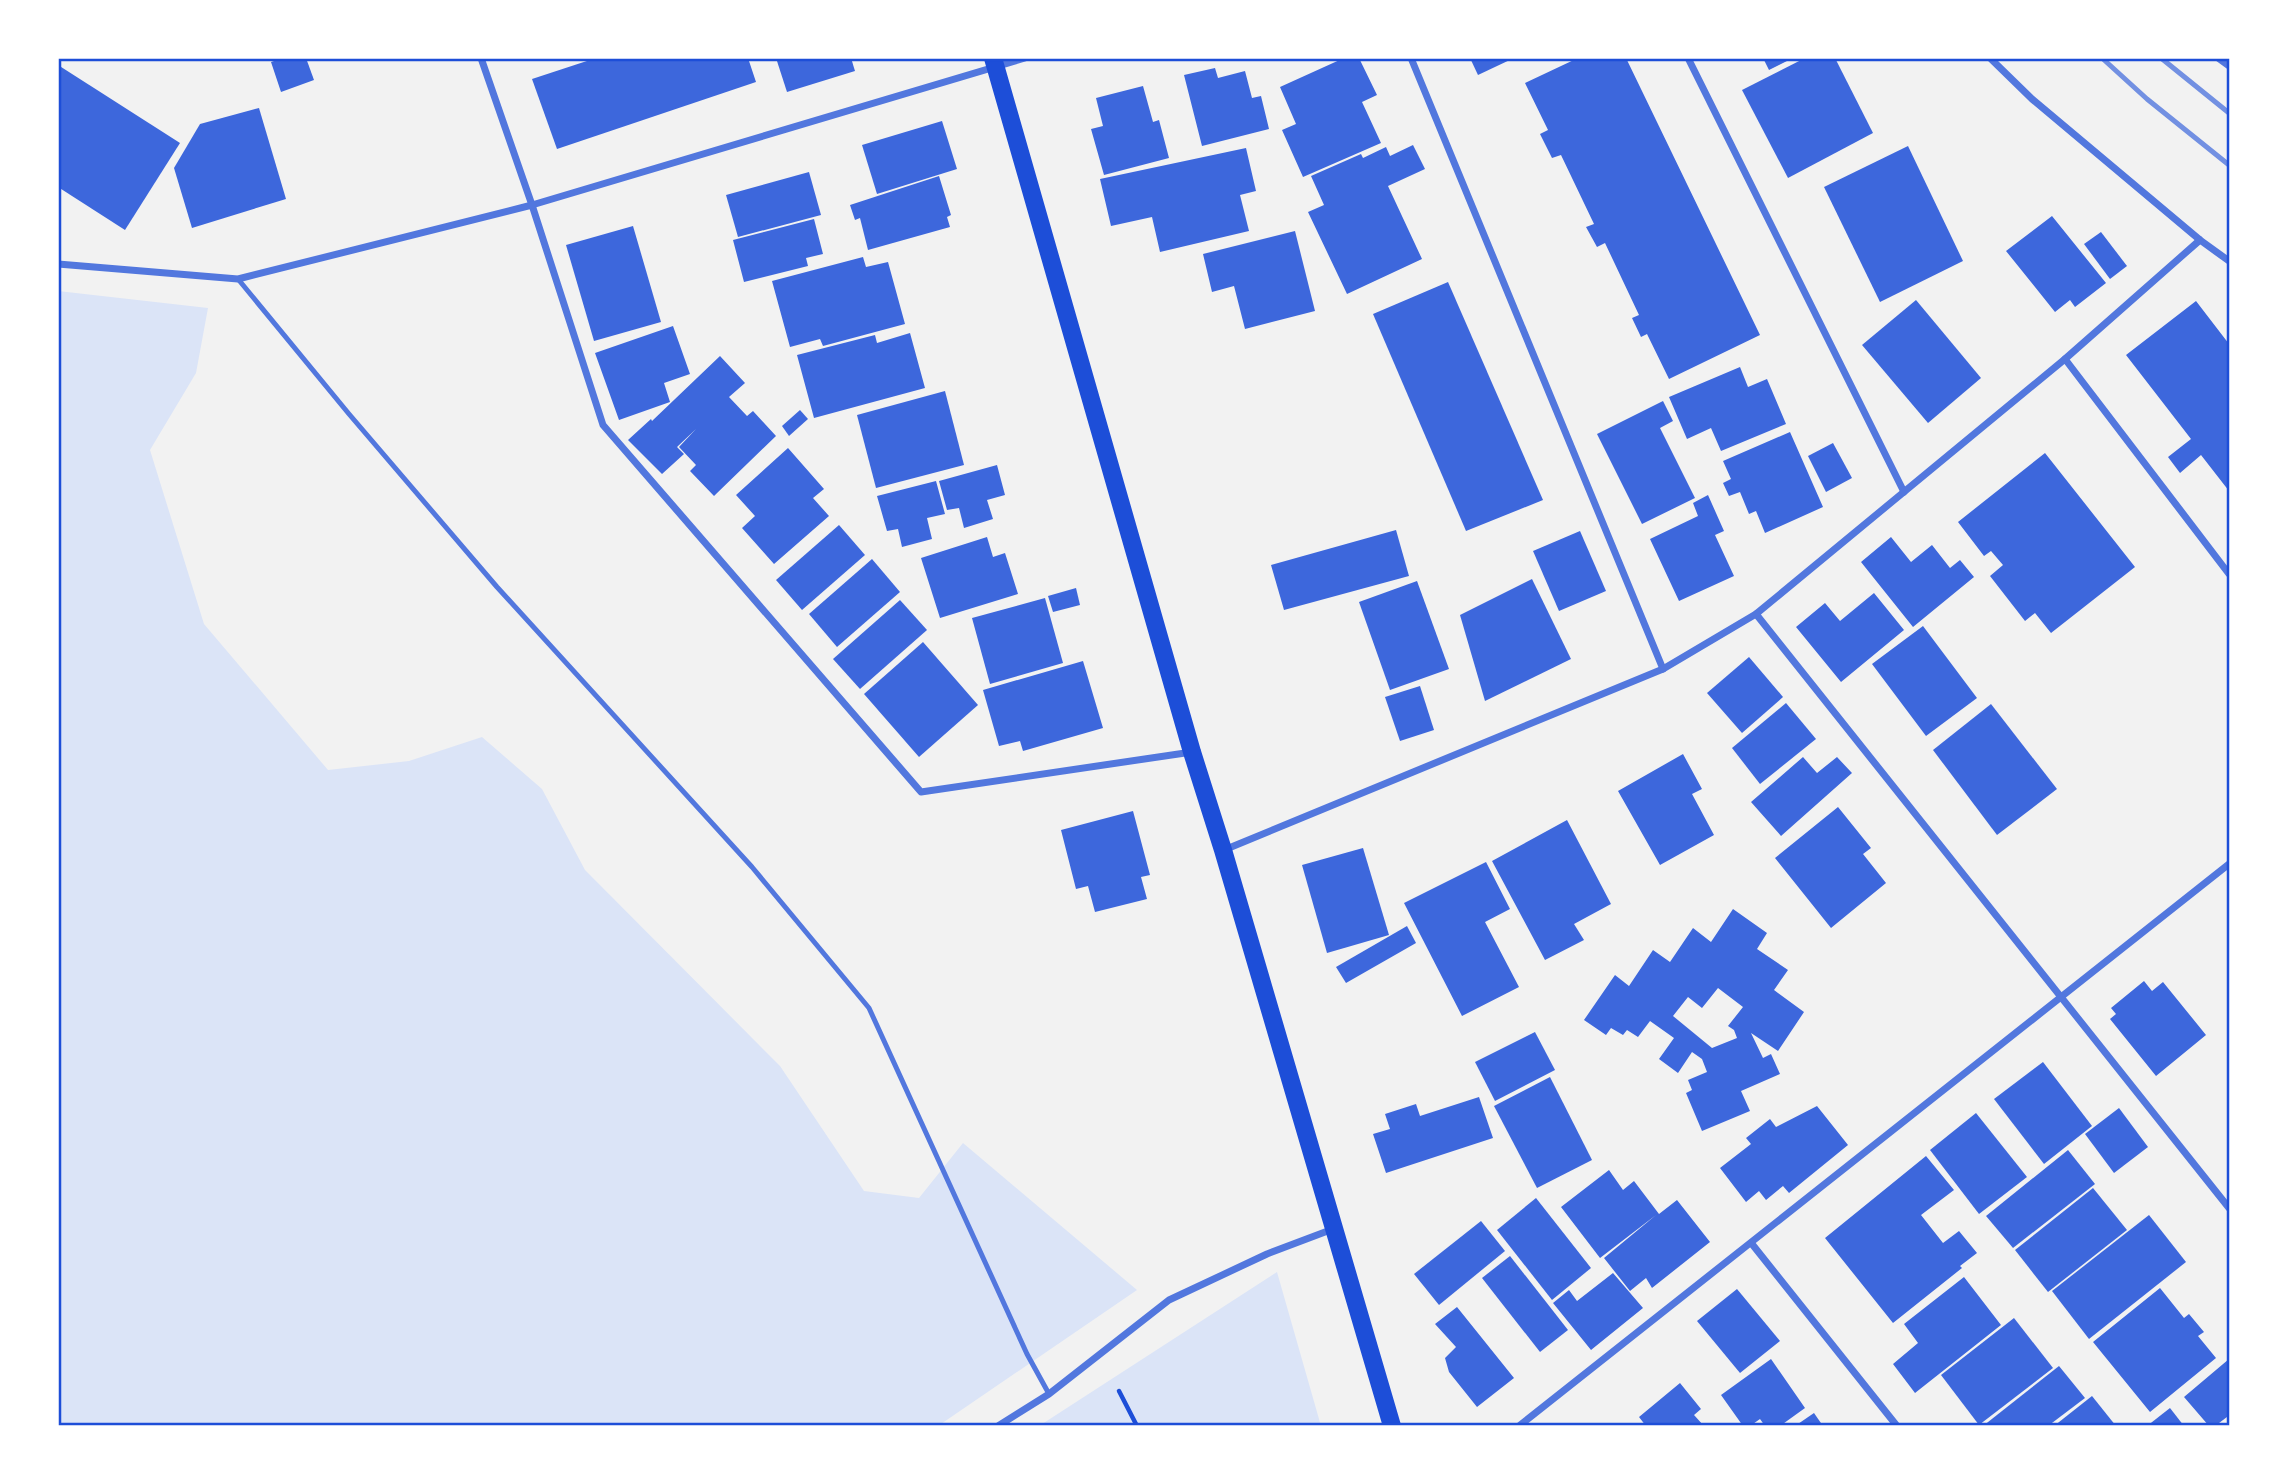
<svg xmlns="http://www.w3.org/2000/svg" width="2287" height="1484" font-family="'Sofia Sans Condensed',sans-serif">
	<style>
		.green { fill: #dbe4f7 }
		.building { fill: #3d67dc; fill-rule: evenodd }
		.lines { fill: none; stroke-linecap: round; stroke-linejoin: round }
		.path { stroke: #1d4ed8; stroke-width: 4.5 }
		.service { stroke: #5277de; stroke-width: 5 }
		.minor { stroke: #5277de; stroke-width: 7 }
		.primary { stroke: #1d4ed8; stroke-width: 18 }
		.rail { stroke: #7290e2; stroke-width: 5 }
		.neatline { fill: none; stroke: #1d4ed8; stroke-width: 2.5 }
	</style>
	<rect width="100%" height="100%" fill="#f2f2f2"/>
	<g class="green">
		<path d="M58,291L208,308L196,373L150,450L204,624L328,770L409,761L482,737L542,789L585,870L780,1066L864,1191L919,1198L963,1143L1137,1290L938,1426H58Z"/>
		<path d="M1277,1272L1321,1426H1039Z"/>
	</g>
	<g class="building">
		<path d="M283,58H306L314,80L281,92L271,62Z"/>
		<path d="M596,58H748L756,82L557,149L532,79Z"/>
		<path d="M776,58H851L855,71L787,92Z"/>
		<path d="M1344,58H1359L1377,95L1362,102L1381,143L1303,177L1282,130L1296,124L1280,87Z"/>
		<path d="M1470,58H1514L1478,75Z"/>
		<path d="M1578,58H1626L1760,335L1669,379L1647,334L1641,337L1632,318L1639,315L1605,243L1597,247L1586,227L1594,224L1561,155L1552,158L1540,134L1548,130L1525,83Z"/>
		<path d="M1763,58H1786L1787,61L1769,70Z"/>
		<path d="M1805,58H1835L1873,133L1788,178L1742,90Z"/>
		<path d="M58,65L180,143L125,230L58,187Z"/>
		<path d="M1215,68L1218,78L1245,71L1252,98L1261,96L1269,129L1202,146L1184,75Z"/>
		<path d="M1143,86L1153,122L1159,120L1169,158L1104,175L1091,129L1103,126L1096,98Z"/>
		<path d="M259,108L286,199L192,228L174,168L200,124Z"/>
		<path d="M942,121L957,169L877,194L862,145Z"/>
		<path d="M1413,145L1425,169L1388,186L1422,259L1347,294L1308,212L1324,205L1311,176L1361,154L1363,158L1386,147L1390,156Z"/>
		<path d="M1908,146L1963,261L1880,302L1824,187Z"/>
		<path d="M1246,148L1256,191L1240,195L1249,231L1160,252L1152,217L1111,226L1100,179Z"/>
		<path d="M809,172L821,215L738,237L726,195Z"/>
		<path d="M939,176L951,215L947,217L950,227L868,250L860,218L855,220L850,205Z"/>
		<path d="M2052,216L2106,283L2075,307L2070,300L2055,312L2006,251Z"/>
		<path d="M814,219L823,254L806,258L808,266L744,282L733,240Z"/>
		<path d="M633,226L661,322L594,341L566,245Z"/>
		<path d="M1295,231L1315,311L1245,329L1234,286L1212,292L1203,254Z"/>
		<path d="M2101,232L2127,266L2110,279L2084,244Z"/>
		<path d="M863,257L866,267L888,262L905,324L823,346L820,339L790,347L772,281Z"/>
		<path d="M1448,282L1543,500L1466,531L1373,314Z"/>
		<path d="M1916,300L1981,378L1928,423L1862,345Z"/>
		<path d="M2196,301L2229,344V491L2201,455L2180,473L2168,457L2191,439L2126,355Z"/>
		<path d="M673,326L690,374L664,383L670,402L619,420L595,353Z"/>
		<path d="M910,333L925,388L814,418L797,355L875,335L877,343Z"/>
		<path d="M720,356L745,383L729,397L747,416L753,411L776,436L714,496L690,471L696,465L679,447L696,429L677,447L684,454L662,474L628,440L651,419L652,421Z"/>
		<path d="M1740,367L1748,387L1767,379L1786,424L1721,451L1711,428L1687,439L1669,397Z"/>
		<path d="M945,391L964,465L876,488L857,415Z"/>
		<path d="M1663,401L1673,421L1660,428L1695,498L1642,524L1597,434Z"/>
		<path d="M800,410L808,419L789,436L782,426Z"/>
		<path d="M1790,432L1823,507L1765,533L1756,511L1749,514L1740,492L1729,496L1723,483L1731,479L1723,461Z"/>
		<path d="M1833,443L1852,478L1826,492L1808,456Z"/>
		<path d="M788,448L824,489L813,498L829,516L774,564L742,528L755,516L736,495Z"/>
		<path d="M2045,453L2135,567L2051,633L2035,613L2025,621L1990,576L2003,565L1991,551L1984,556L1958,522Z"/>
		<path d="M997,465L1005,495L987,500L993,519L964,528L959,508L947,510L939,481Z"/>
		<path d="M936,481L945,514L927,518L932,539L902,547L898,529L887,531L877,496Z"/>
		<path d="M1708,495L1724,531L1715,535L1734,576L1679,601L1650,539L1698,516L1693,503Z"/>
		<path d="M839,525L865,555L802,610L776,580Z"/>
		<path d="M1396,530L1409,576L1284,610L1271,565Z"/>
		<path d="M1580,531L1606,591L1559,611L1533,551Z"/>
		<path d="M987,537L993,557L1005,553L1018,594L940,618L921,558Z"/>
		<path d="M1891,537L1911,562L1932,545L1950,568L1960,560L1974,577L1913,627L1861,562Z"/>
		<path d="M872,559L900,592L837,647L809,614Z"/>
		<path d="M1532,579L1571,659L1485,701L1460,615Z"/>
		<path d="M1417,581L1449,669L1390,690L1359,602Z"/>
		<path d="M1076,588L1080,605L1053,612L1048,596Z"/>
		<path d="M1874,593L1904,630L1841,682L1796,627L1825,603L1840,621Z"/>
		<path d="M1045,598L1063,663L990,684L972,618Z"/>
		<path d="M900,600L927,630L860,689L833,659Z"/>
		<path d="M1923,626L1977,698L1926,736L1872,664Z"/>
		<path d="M923,642L978,705L919,757L864,694Z"/>
		<path d="M1749,657L1783,697L1742,733L1707,693Z"/>
		<path d="M1083,661L1103,728L1023,751L1020,741L999,746L983,690Z"/>
		<path d="M1420,686L1434,730L1400,741L1385,697Z"/>
		<path d="M1786,703L1816,739L1760,784L1732,748Z"/>
		<path d="M1991,704L2057,789L1997,835L1933,750Z"/>
		<path d="M1683,754L1702,789L1692,794L1714,835L1660,865L1618,791Z"/>
		<path d="M1803,757L1817,773L1837,757L1852,773L1781,836L1751,802Z"/>
		<path d="M1838,807L1871,848L1863,854L1886,883L1831,928L1775,858Z"/>
		<path d="M1133,811L1150,875L1141,877L1147,899L1095,912L1088,886L1076,889L1061,830Z"/>
		<path d="M1567,820L1611,904L1574,924L1584,940L1545,960L1492,861Z"/>
		<path d="M1363,848L1389,935L1327,953L1302,865Z"/>
		<path d="M1486,862L1510,909L1485,922L1519,987L1462,1016L1404,903Z"/>
		<path d="M1733,909L1767,933L1757,949L1788,970L1774,990L1804,1012L1778,1051L1751,1033L1763,1058L1771,1054L1780,1074L1741,1091L1750,1111L1702,1131L1686,1093L1692,1090L1688,1080L1707,1072L1702,1059L1692,1052L1678,1073L1659,1059L1674,1038L1650,1021L1638,1037L1627,1030L1623,1035L1611,1028L1606,1035L1584,1020L1615,975L1629,986L1653,950L1670,962L1693,928L1711,942ZM1718,988L1743,1007L1728,1026L1734,1030L1737,1038L1712,1048L1673,1016L1688,997L1702,1008Z"/>
		<path d="M1407,926L1416,943L1346,983L1336,967Z"/>
		<path d="M2144,981L2152,991L2163,982L2206,1035L2156,1076L2110,1019L2116,1014L2111,1008Z"/>
		<path d="M1535,1032L1555,1070L1495,1101L1475,1062Z"/>
		<path d="M2043,1062L2092,1126L2044,1164L1994,1099Z"/>
		<path d="M1550,1077L1592,1160L1537,1188L1494,1106Z"/>
		<path d="M1479,1097L1493,1138L1386,1173L1373,1134L1390,1129L1385,1114L1416,1104L1420,1116Z"/>
		<path d="M1817,1106L1848,1145L1789,1193L1783,1186L1766,1200L1759,1191L1746,1202L1720,1168L1751,1144L1746,1138L1770,1119L1776,1127Z"/>
		<path d="M2119,1108L2148,1147L2114,1173L2085,1134Z"/>
		<path d="M1976,1113L2027,1177L1979,1214L1930,1150Z"/>
		<path d="M2068,1150L2095,1184L2013,1248L1986,1216Z"/>
		<path d="M1926,1156L1954,1190L1921,1215L1943,1243L1959,1231L1977,1253L1960,1266L1962,1268L1893,1323L1825,1238Z"/>
		<path d="M1609,1170L1623,1190L1634,1181L1659,1214L1677,1200L1710,1242L1652,1288L1646,1278L1630,1291L1604,1258L1656,1215L1600,1258L1561,1207Z"/>
		<path d="M2093,1188L2127,1230L2048,1292L2015,1250Z"/>
		<path d="M1536,1198L1591,1268L1552,1300L1497,1230Z"/>
		<path d="M2149,1215L2186,1262L2089,1339L2052,1291Z"/>
		<path d="M1481,1221L1505,1251L1439,1305L1414,1274Z"/>
		<path d="M1510,1256L1568,1330L1540,1352L1482,1278Z"/>
		<path d="M1613,1273L1643,1308L1591,1350L1553,1303L1569,1290L1577,1301Z"/>
		<path d="M1964,1277L2001,1325L1915,1393L1893,1364L1918,1343L1904,1324Z"/>
		<path d="M2160,1288L2184,1318L2189,1314L2204,1332L2198,1336L2216,1358L2150,1412L2093,1342Z"/>
		<path d="M1737,1289L1780,1341L1740,1373L1697,1321Z"/>
		<path d="M1457,1307L1514,1378L1477,1407L1449,1372L1445,1358L1456,1347L1435,1324Z"/>
		<path d="M2014,1318L2053,1368L1979,1425L1941,1375Z"/>
		<path d="M1771,1359L1805,1408L1780,1426H1765L1760,1419L1750,1426H1743L1721,1395Z"/>
		<path d="M2229,1359V1419L2227,1417L2215,1426H2209L2184,1397Z"/>
		<path d="M2059,1366L2085,1398L2048,1426H1983Z"/>
		<path d="M1680,1383L1701,1409L1694,1415L1704,1426H1646L1639,1417Z"/>
		<path d="M2092,1396L2116,1426H2054Z"/>
		<path d="M2170,1408L2184,1426H2147Z"/>
		<path d="M1814,1413L1823,1426H1795Z"/>
	</g>
	<g class="lines">
		<path class="path" d="M1119,1391L1137,1426"/>
		<path class="service" d="M238,279L349,414L497,587L752,867L869,1008L1027,1354L1049,1394"/>
		<g class="minor">
			<path d="M481,58L532,205L603,425L921,792L1192,752"/>
			<path d="M1411,58L1663,669"/>
			<path d="M1688,58L1904,492"/>
			<path d="M1990,58L2032,99L2200,240L2229,261"/>
			<path d="M2218,58L2229,66"/>
			<path d="M58,264L238,279L532,205L1025,58"/>
			<path d="M2065,359L2200,240"/>
			<path d="M1756,614L2229,1208"/>
			<path d="M1224,850L1663,669L1756,614L2065,359L2229,574"/>
			<path d="M1752,1244L1897,1426"/>
			<path d="M998,1426L1049,1394L1169,1300L1267,1254L1333,1229"/>
			<path d="M1519,1426L2229,864"/>
		</g>
		<path class="primary" d="M993,58L1192,752L1223,850L1392,1426"/>
		<g class="rail">
			<path d="M2102,58L2147,99L2229,165"/>
			<path d="M2161,58L2229,113"/>
		</g>
	</g>
	<rect width="2287" height="1484" fill="none" stroke="#ffffff" stroke-width="119"/>
	<rect x="60" y="60" width="2168" height="1364" class="neatline"/>
</svg>
